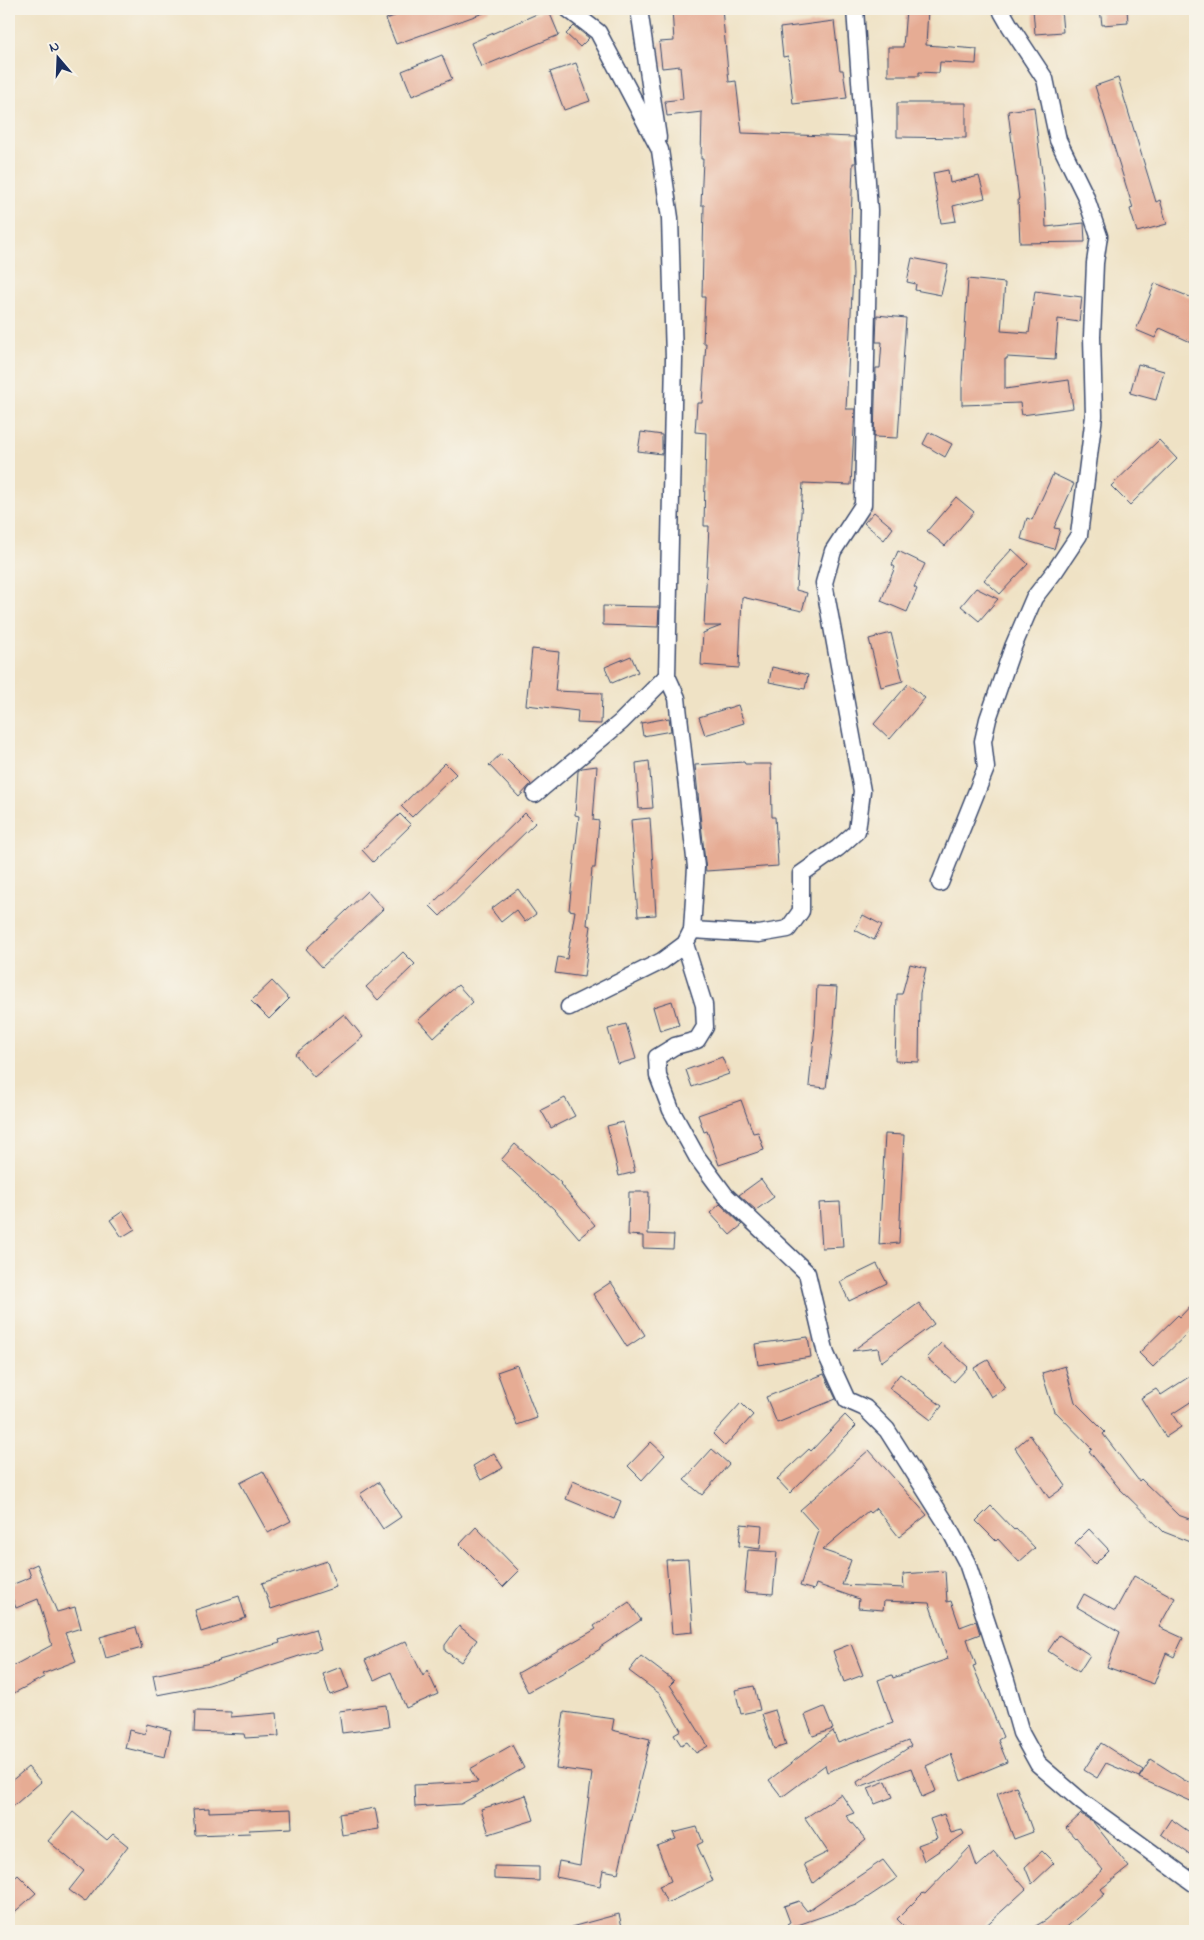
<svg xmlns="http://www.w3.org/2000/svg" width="1204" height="1940" font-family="'Indie Flower',sans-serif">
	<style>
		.building { fill: #e6ac94 }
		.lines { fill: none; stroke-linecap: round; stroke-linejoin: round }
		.street-casing { stroke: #3b4a6d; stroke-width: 19 }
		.street { stroke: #fff; stroke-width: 16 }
	</style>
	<rect width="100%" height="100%" fill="#f7f3e8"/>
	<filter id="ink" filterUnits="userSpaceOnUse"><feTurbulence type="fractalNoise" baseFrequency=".02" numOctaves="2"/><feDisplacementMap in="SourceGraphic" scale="10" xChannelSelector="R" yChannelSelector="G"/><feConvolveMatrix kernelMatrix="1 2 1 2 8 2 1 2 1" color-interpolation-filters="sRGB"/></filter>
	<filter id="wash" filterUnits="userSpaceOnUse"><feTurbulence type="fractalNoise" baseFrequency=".0096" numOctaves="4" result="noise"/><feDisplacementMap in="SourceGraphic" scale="20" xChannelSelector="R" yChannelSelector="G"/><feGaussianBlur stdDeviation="1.12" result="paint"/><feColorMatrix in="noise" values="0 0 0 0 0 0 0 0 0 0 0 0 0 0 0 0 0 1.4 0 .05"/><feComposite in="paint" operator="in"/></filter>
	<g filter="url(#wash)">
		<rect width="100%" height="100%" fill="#efe2c5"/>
		<g id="blocks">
			<g class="building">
				<path d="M414,9H488L489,11L396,44L386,19Z"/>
				<path d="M548,9L559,35L481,67L471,43Z"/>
				<path d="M672,9H722L729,82L736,81L742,133L854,137L856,163H853L851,224L853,274L846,409H855L851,485L803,483L796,590L807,593L802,611L742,597L739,668L701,665L703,633L721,626H704L709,526H704L706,433L695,432L697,403H702L706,343H703L705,297H702L704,205H701L703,159H701L702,112L667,116L665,101L683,99L680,66L662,68L659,42L674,41Z"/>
				<path d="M906,9H928L926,45L977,49L976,64L940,62L939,73L919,72V76H888V47H903Z"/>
				<path d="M1033,9H1061L1063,32L1035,34Z"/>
				<path d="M1100,9H1127L1128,23L1102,25Z"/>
				<path d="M834,21L840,70H843L847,98L793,104L788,56L783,57L780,28Z"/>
				<path d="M574,26L589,38L580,47L566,34Z"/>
				<path d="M442,55L452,79L412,96L402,71Z"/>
				<path d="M576,63L590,101L564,110L550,72Z"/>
				<path d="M1118,78L1156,202L1160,200L1167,224L1137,232L1130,209L1133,208L1095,86Z"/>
				<path d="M897,103H966V138L897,137Z"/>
				<path d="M1034,107L1045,199L1046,227L1084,223L1085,242L1020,243L1018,199H1019L1008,111Z"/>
				<path d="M948,170L950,183L979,176L985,198L953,206L956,221L941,223L933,173Z"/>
				<path d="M912,258L948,265L941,295L915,290L916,284L907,282Z"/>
				<path d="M968,279L1005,283L1001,331L1029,333L1035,291L1082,297L1079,322L1058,319L1055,360L1007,357V359H1005V389L1069,380L1073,408L1022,415L1020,403L962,405V377Z"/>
				<path d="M1155,283L1195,299V344L1160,328L1155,338L1136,330Z"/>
				<path d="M877,315L906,318L898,438L874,437L876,368H880L882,342H876Z"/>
				<path d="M1138,364L1164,371L1156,400L1130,393Z"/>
				<path d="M641,432L662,435V454L638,451Z"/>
				<path d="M929,432L952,444L945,457L923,444Z"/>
				<path d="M1159,440L1177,459L1130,505L1111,486Z"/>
				<path d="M1053,474L1074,484L1054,528L1060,529L1054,549L1021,539L1027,518L1032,520Z"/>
				<path d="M956,497L974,512L945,546L927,531Z"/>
				<path d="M874,512L893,528L884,540L864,523Z"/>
				<path d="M1012,549L1028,564L1000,594L984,580Z"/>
				<path d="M898,551L925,564L914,587L917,589L907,612L881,601L895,567L892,565Z"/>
				<path d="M976,588L998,599L979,621L961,606Z"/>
				<path d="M603,606L659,607L658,627L603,625Z"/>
				<path d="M891,633L903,681L881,687L869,639Z"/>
				<path d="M532,649L559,652L555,691L602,693L601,724L577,723L578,711L526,705Z"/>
				<path d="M631,656L638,672L612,683L605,667Z"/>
				<path d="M772,667L808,675L805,689L769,682Z"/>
				<path d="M908,684L925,698L890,739L874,724Z"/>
				<path d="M738,705L744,723L705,735L699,717Z"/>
				<path d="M669,718L671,731L643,736L641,723Z"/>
				<path d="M501,754L531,784L519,797L489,765Z"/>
				<path d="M649,761L653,808L639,809L636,763Z"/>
				<path d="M744,762L745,764H771L772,817H775L778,866L706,871L695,765Z"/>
				<path d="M445,763L456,774L412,817L401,806Z"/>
				<path d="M597,766L593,820L599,821L595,868H592L587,925L591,926L584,977L555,973L558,957L567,959L575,911L569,910L579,816L575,815L578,771L582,768Z"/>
				<path d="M525,813L535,823L440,916L430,906Z"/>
				<path d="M400,814L411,825L373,862L362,850Z"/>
				<path d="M650,818L656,915L638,916L631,820Z"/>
				<path d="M518,889L536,914L525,922L516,910L501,922L491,909Z"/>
				<path d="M367,891L383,909L322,967L306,949Z"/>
				<path d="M863,915L882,925L874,940L855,930Z"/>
				<path d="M403,952L415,964L378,1000L366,987Z"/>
				<path d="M910,964L926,968L920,993L919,1062L895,1061L897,994H902Z"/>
				<path d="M272,981L289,999L269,1019L251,1001Z"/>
				<path d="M458,985L473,1002L434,1038L418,1020Z"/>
				<path d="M817,986L837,987L834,1028L826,1088L809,1086L815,1027Z"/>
				<path d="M672,1001L679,1025L660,1031L653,1007Z"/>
				<path d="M344,1014L363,1037L314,1077L295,1054Z"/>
				<path d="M626,1024L636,1059L618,1064L608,1029Z"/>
				<path d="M722,1057L729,1074L692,1087L686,1070Z"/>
				<path d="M565,1098L575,1116L551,1128L541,1110Z"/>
				<path d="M741,1100L753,1133L758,1132L764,1150L719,1165L707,1131L704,1132L698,1115Z"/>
				<path d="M623,1122L635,1172L619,1176L607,1126Z"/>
				<path d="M885,1134L904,1135L901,1196L899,1243L879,1245Z"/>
				<path d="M515,1144L550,1175L551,1174L561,1183L560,1184L595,1225L579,1238L555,1210L501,1160Z"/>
				<path d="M761,1179L774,1197L756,1210L739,1195Z"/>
				<path d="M629,1192H649L648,1234L674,1235L673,1249L643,1248V1236L628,1235Z"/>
				<path d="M840,1202L843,1247L822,1248L819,1203Z"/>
				<path d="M720,1204L742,1225L730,1235L710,1213Z"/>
				<path d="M123,1211L135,1229L122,1237L110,1220Z"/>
				<path d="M877,1264L887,1283L849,1301L840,1282Z"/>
				<path d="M611,1282L645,1335L627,1347L593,1294Z"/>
				<path d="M1195,1301V1326L1153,1367L1139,1353L1178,1315L1180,1317Z"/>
				<path d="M919,1303L934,1324L881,1362L878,1348L852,1351Z"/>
				<path d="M808,1337L811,1357L758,1365L755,1344Z"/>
				<path d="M941,1343L968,1367L954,1382L927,1358Z"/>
				<path d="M988,1360L1005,1388L991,1397L974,1368Z"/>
				<path d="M517,1365L537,1418L517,1425L497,1372Z"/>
				<path d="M1065,1366L1075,1402L1105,1432L1103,1434L1139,1481L1141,1479L1178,1515L1195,1521V1544L1164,1532L1119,1488L1089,1451L1092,1449L1056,1412H1054L1042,1373Z"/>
				<path d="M1195,1373V1399L1172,1414L1181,1427L1166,1437L1141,1398L1156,1389L1161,1395Z"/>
				<path d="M824,1374L836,1399L777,1423L766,1397Z"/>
				<path d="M900,1374L942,1406L931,1420L889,1388Z"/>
				<path d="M741,1403L753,1415L725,1446L713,1434Z"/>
				<path d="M845,1415L856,1426L790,1493L777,1479L809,1449L811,1451Z"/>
				<path d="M1030,1435L1066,1486L1049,1498L1015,1448Z"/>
				<path d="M651,1442L665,1455L642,1480L628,1466Z"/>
				<path d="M712,1449L729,1464L702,1495L684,1480Z"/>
				<path d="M869,1450L927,1515L899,1537L876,1508L870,1513L868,1511L822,1550L851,1560L842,1585L904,1588L903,1574L945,1571L947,1602L951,1601L960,1627L976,1621L980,1634L967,1639L976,1665L973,1666L1003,1737L998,1740L1007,1762L961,1781L951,1754L926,1766L936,1791L922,1797L911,1768L859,1787L857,1782L911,1746L908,1741L827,1772L825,1765L782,1797L769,1780L833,1731L838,1743L893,1723L878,1680L892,1675L893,1678L948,1659L929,1603L884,1601L883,1610L858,1608L859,1599L816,1584L814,1590L800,1586L819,1531L800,1510Z"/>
				<path d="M494,1453L503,1468L481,1480L473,1466Z"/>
				<path d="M263,1471L291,1521L268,1533L240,1483Z"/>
				<path d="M573,1481L621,1501L614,1519L566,1499Z"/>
				<path d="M378,1482L401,1517L383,1529L360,1494Z"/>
				<path d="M991,1506L1014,1530L1016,1528L1035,1548L1019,1562L998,1539L996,1541L976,1521Z"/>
				<path d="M741,1524L762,1526L760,1549L739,1546Z"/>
				<path d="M476,1527L519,1571L503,1587L460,1544Z"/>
				<path d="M1089,1529L1109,1550L1095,1564L1075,1543Z"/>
				<path d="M748,1550L777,1552L773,1594L744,1592Z"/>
				<path d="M688,1559L693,1632L672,1634L666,1560Z"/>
				<path d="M327,1561L336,1587L271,1609L262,1583Z"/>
				<path d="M37,1564L57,1612L75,1607L81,1628L65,1633L76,1661L42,1674L44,1677L14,1693L9,1684V1668L52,1645L38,1599L16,1608L9,1590V1586L31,1577L28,1568Z"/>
				<path d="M1134,1576L1175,1598L1159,1627L1183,1638L1174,1657L1166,1653L1154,1684L1107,1667L1120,1632L1077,1607L1084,1594L1115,1611Z"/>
				<path d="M239,1596L246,1618L201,1632L195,1610Z"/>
				<path d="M629,1602L641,1620L600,1647V1649L565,1670L566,1671L528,1692L518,1673L596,1629L594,1626Z"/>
				<path d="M459,1626L477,1640L461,1662L445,1651V1645Z"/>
				<path d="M136,1627L142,1648L106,1658L100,1637Z"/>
				<path d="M315,1629L321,1649L209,1685L157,1695L153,1675L220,1661L219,1660L280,1643L279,1640Z"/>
				<path d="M1059,1635L1090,1655L1079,1672L1048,1651Z"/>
				<path d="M406,1641L423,1676L427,1670L438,1694L406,1708L391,1672L374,1680L365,1660Z"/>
				<path d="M851,1644L863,1675L844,1682L833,1651Z"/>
				<path d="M641,1656L674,1681L670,1685L708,1746L696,1753L687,1742L681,1745L674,1734L681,1730L660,1694L629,1671Z"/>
				<path d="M341,1667L349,1688L330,1695L323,1674Z"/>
				<path d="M754,1686L760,1710L741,1714L735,1690Z"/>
				<path d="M386,1705L389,1727L342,1733L339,1711Z"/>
				<path d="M824,1707L833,1729L813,1736L805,1715Z"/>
				<path d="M775,1710L786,1745L774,1749L762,1714Z"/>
				<path d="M195,1711L231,1712V1717L277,1713L279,1736L245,1738L244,1734L194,1732Z"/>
				<path d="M564,1712L614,1719L612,1730L650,1739L618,1873L603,1870L600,1886L556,1877L559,1861L580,1865L592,1773L556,1768Z"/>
				<path d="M147,1724L171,1730L165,1757L125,1748L129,1730L145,1734Z"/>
				<path d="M1101,1743L1143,1770L1139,1777L1106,1763L1097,1778L1084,1770Z"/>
				<path d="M512,1745L524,1768L461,1804L415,1807L414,1785L478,1782L470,1769Z"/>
				<path d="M1151,1759L1184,1780L1195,1785V1803L1139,1778Z"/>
				<path d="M28,1767L41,1782L9,1810V1783Z"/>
				<path d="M886,1781L893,1797L875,1804L868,1788Z"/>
				<path d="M1016,1786L1033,1832L1014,1839L997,1794Z"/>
				<path d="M841,1794L854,1813L846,1816L866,1840L813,1883L804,1864L828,1852L805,1818Z"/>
				<path d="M526,1795L534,1820L489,1834L481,1809Z"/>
				<path d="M209,1808V1812L291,1809L292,1828L249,1830L250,1833L195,1835L193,1809Z"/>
				<path d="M375,1808L379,1829L342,1835L339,1814Z"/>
				<path d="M73,1812L107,1840L113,1834L128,1846L85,1902L69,1890L84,1871L48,1841Z"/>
				<path d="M944,1814L951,1833L962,1830L964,1834L924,1861L918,1845L937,1838L930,1819Z"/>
				<path d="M1081,1814L1093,1822L1129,1867L1101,1889L1105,1894L1062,1931H1027L1046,1920L1103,1870L1076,1837L1075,1838L1066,1828Z"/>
				<path d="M1171,1819L1195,1836V1858L1161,1834Z"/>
				<path d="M697,1827L703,1842L697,1845L713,1881L667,1903L659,1886L671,1881L657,1846L676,1839L673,1833Z"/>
				<path d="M970,1847L977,1867L994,1852L1026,1889L980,1931H909L897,1919L923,1893L925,1894Z"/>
				<path d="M1042,1851L1054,1863L1032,1884L1025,1867Z"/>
				<path d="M883,1860L897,1878L856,1905L789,1928L787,1924L790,1922L784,1906L799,1901L807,1911Z"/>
				<path d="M494,1866L539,1867V1881L494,1879Z"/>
				<path d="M18,1875L36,1893L9,1917V1883Z"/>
				<path d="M619,1914L623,1931H572L571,1927Z"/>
			</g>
		</g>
	</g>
	<g filter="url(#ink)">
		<use href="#blocks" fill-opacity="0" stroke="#3b4a6d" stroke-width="1"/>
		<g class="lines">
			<defs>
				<g id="street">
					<path d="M568,9L598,32L660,150L670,218L674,359L667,676L677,698L696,867L692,930L685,944L662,961L569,1007"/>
					<path d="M639,9L658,138"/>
					<path d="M535,794L621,722L667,676"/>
					<path d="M940,883L986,768L983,741L988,719L1013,647L1034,598L1055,571L1079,535L1094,416L1092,337L1095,263L1099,236L1085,195L1058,140L1045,79L1010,26L1002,12V9"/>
					<path d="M692,930L759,934L788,929L801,911V874L838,848L857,831L862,791L824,583L833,551L863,505L869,210L855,9"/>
					<path d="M685,944L704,1005L705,1027L697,1040L675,1046L657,1057L658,1076L671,1110L697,1157L725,1195L807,1273L826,1354L847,1400L865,1408L887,1430L946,1523L967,1563L1006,1680L1021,1733L1038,1764L1082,1802L1195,1884"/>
				</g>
			</defs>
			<use href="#street" class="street-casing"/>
			<use href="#street" class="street"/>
		</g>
	</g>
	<rect width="1204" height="1940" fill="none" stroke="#f7f3e8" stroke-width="30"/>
	<g transform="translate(58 58) rotate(341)" stroke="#f7f3e8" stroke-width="4" paint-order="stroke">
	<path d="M0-4L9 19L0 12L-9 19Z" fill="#1b2f5e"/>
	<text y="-8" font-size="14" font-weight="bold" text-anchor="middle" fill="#1b2f5e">N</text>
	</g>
</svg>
